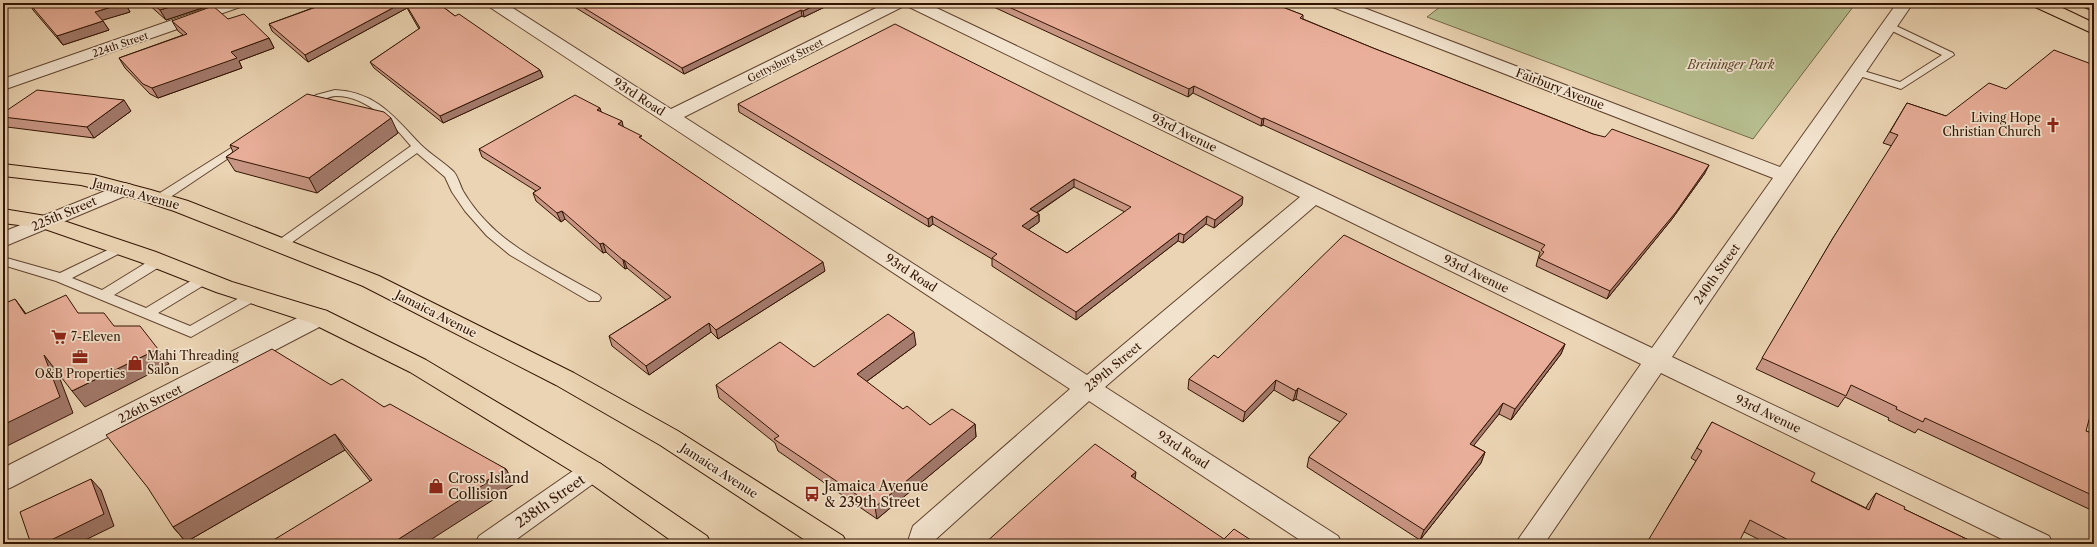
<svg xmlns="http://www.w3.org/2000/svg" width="2097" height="547" font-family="'Libre Caslon Text',serif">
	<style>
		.green { fill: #b6bd8e; stroke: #746848 }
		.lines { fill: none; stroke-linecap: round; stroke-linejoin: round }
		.lane-casing { stroke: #60442e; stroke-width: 2 }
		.street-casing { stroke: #60442e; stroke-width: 2 }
		.primary-casing { stroke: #321402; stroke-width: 2 }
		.lane { fill: #f2e3ce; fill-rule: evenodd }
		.street { fill: #f2e3ce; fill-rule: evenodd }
		.primary { fill: #ebd4b3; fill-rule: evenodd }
		.wall { fill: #c89684; stroke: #321402; fill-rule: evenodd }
		.shaded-wall { fill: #a37a6c; stroke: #321402 }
		.building { fill: #e9af9a; stroke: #321402; fill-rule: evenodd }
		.labels { text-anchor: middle; stroke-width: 3.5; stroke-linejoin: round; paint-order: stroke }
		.far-street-label { font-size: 10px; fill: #321402; stroke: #f2e3ce }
		.park-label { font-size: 12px; font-style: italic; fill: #5a472c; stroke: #f2e3ce }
		.street-label { font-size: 12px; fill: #321402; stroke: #f2e3ce }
		.poi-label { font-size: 12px; fill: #321402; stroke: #f2e3ce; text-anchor: start }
		.near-poi-label { font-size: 14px; fill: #321402; stroke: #f2e3ce; text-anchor: start }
		.near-street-label { font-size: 14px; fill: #321402; stroke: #f2e3ce }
	</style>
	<rect width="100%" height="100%" fill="#ebd4b3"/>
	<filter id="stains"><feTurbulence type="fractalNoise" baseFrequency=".005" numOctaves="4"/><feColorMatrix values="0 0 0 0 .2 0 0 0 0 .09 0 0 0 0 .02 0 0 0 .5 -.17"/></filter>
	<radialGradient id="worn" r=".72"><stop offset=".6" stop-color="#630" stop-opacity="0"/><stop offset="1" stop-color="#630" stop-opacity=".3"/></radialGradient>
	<path class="green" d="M1445,3H1856L1753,139L1427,17Z"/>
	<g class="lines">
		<defs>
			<g id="lane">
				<path d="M1890,23L1953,53L1954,55L1901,89L1853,74L1852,72L1853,70L1857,69L1900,82L1942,55L1886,28V24Z"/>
				<path d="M335,90C377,92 395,118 421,145C431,155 444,162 454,172C458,177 460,185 463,191C471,205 484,220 496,231C526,257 564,275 599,295L601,298L599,301H589L510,255L487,236L465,211L452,192L445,177L417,153L284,248H276L274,245L276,242L411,146C393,124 366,95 335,96C326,97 317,103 310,107L306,108L301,105L316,95Z"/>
				<path d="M247,138L251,139L253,141L251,143L163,202H155L153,199L155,196Z"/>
				<path d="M120,244L124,245L126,248L124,251L72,278L102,290L154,258H164L165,261L164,264L114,295L146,308L199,276H209L211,279L209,282L158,313L190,326L248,293H258L260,296L258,299L191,337L56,281L3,265V257L60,273Z"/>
			</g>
			<g id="street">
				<path d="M221,3H245L243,6L3,90V79Z"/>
				<path d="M486,3H505L671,109L886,3H926L1652,348L1773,178L1330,6L1328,3H1351L1780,167L1897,3H1913L1672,357L2049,536L2053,544H2012L1661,373L1544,544H1515L1641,364L1316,205L1105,387L1338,536L1342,544H1306L1089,401L936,539L935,544H907L913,526L1070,389L488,6ZM906,5L907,6L1300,197L1087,375L684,117Z"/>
				<path d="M125,183L132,185L135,189L132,193L3,247V232Z"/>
				<path d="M319,309L327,311L330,317L327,323L12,487L3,491V468L311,311Z"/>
				<path d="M592,461L601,464L605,471L601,478L510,544H475L479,536L583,464Z"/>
			</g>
			<g id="primary">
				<path d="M2031,3H2052L2094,23V34L2033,6Z"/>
				<path d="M2080,3H2094V11L2082,6Z"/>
				<path d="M3,164L94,175L151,190L188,201L379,276L574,373L678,431L843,536L847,544H811L660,445L556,385L363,286L174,211L137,199L81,185L3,176Z"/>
				<path d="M3,209L52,217L156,252L232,282L327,311L426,360L601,464L707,536L711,544H676L583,478L410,372L311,323L216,292L140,262L42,228L3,223Z"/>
			</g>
		</defs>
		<use href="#lane" class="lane-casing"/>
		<use href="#street" class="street-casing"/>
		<use href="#primary" class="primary-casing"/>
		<use href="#lane" class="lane"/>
		<use href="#street" class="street"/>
		<use href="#primary" class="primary"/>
	</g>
	<g class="wall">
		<path d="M29,3H125L130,12L102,20L109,30L63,45L33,10Z"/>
		<path d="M147,3H206L208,6L166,20Z"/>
		<path d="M313,3H438L455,16L540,70L543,77L443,123L374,68L370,62L419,29L407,8L308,62L272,31L269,24L315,7Z"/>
		<path d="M568,3H833L804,17L802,16L684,74Z"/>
		<path d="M985,3H1272L1303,15V19L1373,48L1593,134L1705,173L1672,219L1607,299L1536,266L1540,252L1263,125L1261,126L1193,93L1188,97Z"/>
		<path d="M228,19L269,38L274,48L239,61L242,68L158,98L150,94L125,68L119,58L183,35L178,31L172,21Z"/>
		<path d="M1907,103L1946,116L2086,431L2094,434V505L2089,509L1918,429L1915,433L1888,420L1889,418L1845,397L1838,407L1756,369L1833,238L1892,146L1883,143Z"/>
		<path d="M738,104L1242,205L1214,228L1206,224L1183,243L1178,241L1076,320L992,266V259L933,224L929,227L739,112ZM1074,187L1125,212L1067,253L1028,230L1039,222V214L1037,213Z"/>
		<path d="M131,111L94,138L7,127L3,122V113Z"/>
		<path d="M601,112L643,140L825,271L718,339L711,332L649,375L612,346L609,336L666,300L627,268L625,269L606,252L603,253L565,219L561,222L536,201L533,193L536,191L482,157L479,149Z"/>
		<path d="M398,133L317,193L235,171L226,157L233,152L230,145Z"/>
		<path d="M1565,344L1561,354L1511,420L1499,414L1473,445L1485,452L1481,463L1420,540L1307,467L1309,457L1340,422L1296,399L1293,401L1274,390L1243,422L1188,389L1189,379L1218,358Z"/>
		<path d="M916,345L866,382L903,409L930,425L975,424L976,437L877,519L778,451L775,443L719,398L716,385L814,367Z"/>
		<path d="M331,385L384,407L506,469L514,484L495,496L496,498L370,481L345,450L186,542L173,527Z"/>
		<path d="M1712,422L1811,481L1866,508L1868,504L1876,493L1904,509L1977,544H1768L1744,532L1667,509L1696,461L1691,458Z"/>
	</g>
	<g class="shaded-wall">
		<path d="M125,3L130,12L100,21L95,12Z"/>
		<path d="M182,3H206L208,6L166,20L160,10Z"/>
		<path d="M402,3H404L407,8L308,62L305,55Z"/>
		<path d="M820,3H833L804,17L803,11Z"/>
		<path d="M801,10L802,16L684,74L682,68Z"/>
		<path d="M103,21L109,30L63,45L57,36Z"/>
		<path d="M269,38L274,48L239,61L242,68L158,98L152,88L231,52Z"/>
		<path d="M540,70L543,77L443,123L440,116Z"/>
		<path d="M1194,86L1193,93L1188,97L1189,89Z"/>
		<path d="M124,100L131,111L94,138L87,127Z"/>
		<path d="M600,108L603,117L597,110Z"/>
		<path d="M391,118L398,133L317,193L309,178Z"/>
		<path d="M1264,118L1263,125L1261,126L1262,119Z"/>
		<path d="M622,121L624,130L618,124Z"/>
		<path d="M1709,165L1705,173L1672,219L1607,299L1610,291Z"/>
		<path d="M1074,179V187L1030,217V209Z"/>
		<path d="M1243,197L1242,205L1214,228L1215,220Z"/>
		<path d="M562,211L565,219L561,222L557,213Z"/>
		<path d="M1039,214V222L1022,234V226Z"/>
		<path d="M932,216L933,224L929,227L928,219Z"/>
		<path d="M1207,216L1206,224L1183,243L1184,235Z"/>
		<path d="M1179,233L1178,241L1076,320V312Z"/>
		<path d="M603,243L606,252L603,253L600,244Z"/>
		<path d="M623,260H624L627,268L625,269Z"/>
		<path d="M823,262L825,271L718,339L716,330Z"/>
		<path d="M15,299L27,315L25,314Z"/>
		<path d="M709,323L711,332L649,375L646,366Z"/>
		<path d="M914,332L916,345L859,387L857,374Z"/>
		<path d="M1565,344L1561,354L1511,420L1515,409Z"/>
		<path d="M158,349L169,364L85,407L72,391Z"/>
		<path d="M44,355L57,371L73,413L3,448V425Z"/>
		<path d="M1276,380L1274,390L1243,422L1245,412Z"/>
		<path d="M1298,388L1296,399L1293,401L1296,391Z"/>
		<path d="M1503,403L1499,414L1467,454L1470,444Z"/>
		<path d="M975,424L976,437L877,519L875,507Z"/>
		<path d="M335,434L345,450L186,542L173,527Z"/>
		<path d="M1485,452L1481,463L1420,540L1424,530Z"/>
		<path d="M506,469L514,484L495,496L496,498L424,544H391L486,481Z"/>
		<path d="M1136,472L1135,479L1131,476Z"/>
		<path d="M91,479L101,490L114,526L77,544H43Z"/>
	</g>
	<g class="building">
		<path d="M29,3H124L95,12L103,21L57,36Z"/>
		<path d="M152,3H182L160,10Z"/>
		<path d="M315,3H402L305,55L269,24L319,6Z"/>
		<path d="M405,3H438L455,16L459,14L540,70L440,116L370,62L420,28Z"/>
		<path d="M576,3H820L803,11L801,10L682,68Z"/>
		<path d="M1000,3H1272L1303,15L1300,18L1373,48L1593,134L1605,137L1612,129L1709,165L1676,212L1610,291L1539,258L1544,252L1541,250L1545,245L1264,118L1262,119L1194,86L1189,89Z"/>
		<path d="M213,6L228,19L244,14L269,38L231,52L237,58L152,88L143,84L119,58L187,34L172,21Z"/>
		<path d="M895,24L1243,197L1215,220L1207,216L1184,235L1179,233L1076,312L992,258L997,254L932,216L928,219L738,104ZM1074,179L1131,207L1067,253L1022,226L1039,214L1030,209Z"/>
		<path d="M2054,50L2094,65V401L2086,431L2094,434V496L1925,418L1923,422L1896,409L1897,407L1851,385L1846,396L1762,358L1833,238L1898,135L1890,132L1907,103L1946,116L1989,83L2006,89Z"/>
		<path d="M37,90L124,100L87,127L3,117V113Z"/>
		<path d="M307,94L384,112L391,118L309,178L226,157L239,148L230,145Z"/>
		<path d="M575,95L600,108L597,110L622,121L618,124L642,136L639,137L823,262L716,330L709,323L646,366L609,336L671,297L624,260H623L603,243L600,244L562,211L557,213L533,193L541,188L479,149Z"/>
		<path d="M1344,235L1565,344L1515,409L1503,403L1470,444L1485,452L1424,530L1309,457L1347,414L1298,388L1296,391L1276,380L1245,412L1189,379L1214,355L1218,358Z"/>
		<path d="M66,295L78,313H104L114,326H140L158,349L72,391L44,355L60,397L3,425V304L15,299L25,314Z"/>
		<path d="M888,314L914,332L857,374L903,409L907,406L930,425L952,409L975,424L875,507L774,439L779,436L716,385L780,342L814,367Z"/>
		<path d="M272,349L331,385L342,379L384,407L390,404L506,469L486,481L488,482L391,544H267L372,480L335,434L173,527L148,488L106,435Z"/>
		<path d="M1712,422L1815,473L1811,481L1869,510L1876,493L1905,507L1904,509L1977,544H1793L1794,543L1750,520L1738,544H1646L1667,509L1702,451L1697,448Z"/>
		<path d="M1095,444L1136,472L1131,476L1224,539L1234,529L1257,544H984Z"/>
		<path d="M91,479L104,514L43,544H31L20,512Z"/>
	</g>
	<defs>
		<symbol id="church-bare" viewBox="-9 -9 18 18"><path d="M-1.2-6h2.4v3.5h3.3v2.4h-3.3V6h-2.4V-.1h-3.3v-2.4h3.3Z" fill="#8f2418" stroke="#f2e3ce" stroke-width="2.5" paint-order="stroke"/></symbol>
		<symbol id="supermarket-bare" viewBox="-9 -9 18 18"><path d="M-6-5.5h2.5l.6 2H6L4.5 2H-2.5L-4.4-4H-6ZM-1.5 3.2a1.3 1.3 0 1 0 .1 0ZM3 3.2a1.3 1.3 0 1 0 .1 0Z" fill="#8f2418" stroke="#f2e3ce" stroke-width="2.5" paint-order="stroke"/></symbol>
		<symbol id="office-bare" viewBox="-9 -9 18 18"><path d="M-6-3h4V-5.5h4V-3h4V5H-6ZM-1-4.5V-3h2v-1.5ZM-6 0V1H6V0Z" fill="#8f2418" stroke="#f2e3ce" stroke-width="2.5" paint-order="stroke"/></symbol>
		<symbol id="shop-bare" viewBox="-9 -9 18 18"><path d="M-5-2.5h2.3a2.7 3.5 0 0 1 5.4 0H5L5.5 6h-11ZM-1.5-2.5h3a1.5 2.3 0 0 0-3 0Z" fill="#8f2418" stroke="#f2e3ce" stroke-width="2.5" paint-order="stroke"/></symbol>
		<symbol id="bus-bare" viewBox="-9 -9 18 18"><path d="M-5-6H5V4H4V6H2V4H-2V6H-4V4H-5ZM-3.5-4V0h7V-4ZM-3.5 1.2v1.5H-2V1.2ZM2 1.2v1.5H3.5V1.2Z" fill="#8f2418" stroke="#f2e3ce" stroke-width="2.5" paint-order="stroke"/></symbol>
	</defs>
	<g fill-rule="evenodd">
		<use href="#church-bare" x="2042" y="114" width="22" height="22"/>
		<use href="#supermarket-bare" x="48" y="326" width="22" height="22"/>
		<use href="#office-bare" x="69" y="346" width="22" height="22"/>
		<use href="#shop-bare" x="124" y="352" width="22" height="22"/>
		<use href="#shop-bare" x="425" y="475" width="22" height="22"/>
		<use href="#bus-bare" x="801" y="483" width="22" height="22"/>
	</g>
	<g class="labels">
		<g class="far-street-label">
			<text transform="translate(120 44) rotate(-19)" y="4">224th Street</text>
			<text transform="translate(785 60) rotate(-27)" y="4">Gettysburg Street</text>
		</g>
		<g class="park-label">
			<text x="1731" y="69">Breininger Park</text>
		</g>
		<g class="street-label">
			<text transform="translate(1560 89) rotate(21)" y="4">Fairbury Avenue</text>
			<text transform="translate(639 97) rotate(33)" y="4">93rd Road</text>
			<text transform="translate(1184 133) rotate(26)" y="4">93rd Avenue</text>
			<text transform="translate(136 194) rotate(15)" y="4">Jamaica Avenue</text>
			<text transform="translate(64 214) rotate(-23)" y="4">225th Street</text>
			<text transform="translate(911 273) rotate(33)" y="4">93rd Road</text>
			<text transform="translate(1476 274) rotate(26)" y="4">93rd Avenue</text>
			<text transform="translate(1717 274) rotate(-55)" y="4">240th Street</text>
			<text transform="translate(436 314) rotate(27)" y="4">Jamaica Avenue</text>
			<text transform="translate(1113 367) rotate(-40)" y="4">239th Street</text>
			<text transform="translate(150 404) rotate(-27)" y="4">226th Street</text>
			<text transform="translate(1768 414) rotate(26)" y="4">93rd Avenue</text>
			<text transform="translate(1183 450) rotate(33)" y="4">93rd Road</text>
			<text transform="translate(719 471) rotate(33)" y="4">Jamaica Avenue</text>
		</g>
		<g class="poi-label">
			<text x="2041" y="122" text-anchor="end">Living Hope<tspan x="2041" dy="14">Christian Church</tspan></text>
			<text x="71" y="341">7-Eleven</text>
			<text x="147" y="360">Mahi Threading<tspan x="147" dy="14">Salon</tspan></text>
			<text x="80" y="378" text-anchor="middle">O&amp;B Properties</text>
		</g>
		<g class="near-poi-label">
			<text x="448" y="483">Cross Island<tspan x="448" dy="16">Collision</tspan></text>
			<text x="824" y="491">Jamaica Avenue<tspan x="824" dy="16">&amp; 239th Street</tspan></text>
		</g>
		<g class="near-street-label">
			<text transform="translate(550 501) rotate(-35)" y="5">238th Street</text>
		</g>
	</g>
	<rect width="2097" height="547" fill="none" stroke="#ebd4b3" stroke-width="16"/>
	<rect x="4" y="4" width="2089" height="539" fill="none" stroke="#321402" stroke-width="2"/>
	<rect x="8" y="8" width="2081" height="531" fill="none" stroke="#321402"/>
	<rect width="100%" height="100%" filter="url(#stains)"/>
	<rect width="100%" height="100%" fill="url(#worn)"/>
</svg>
